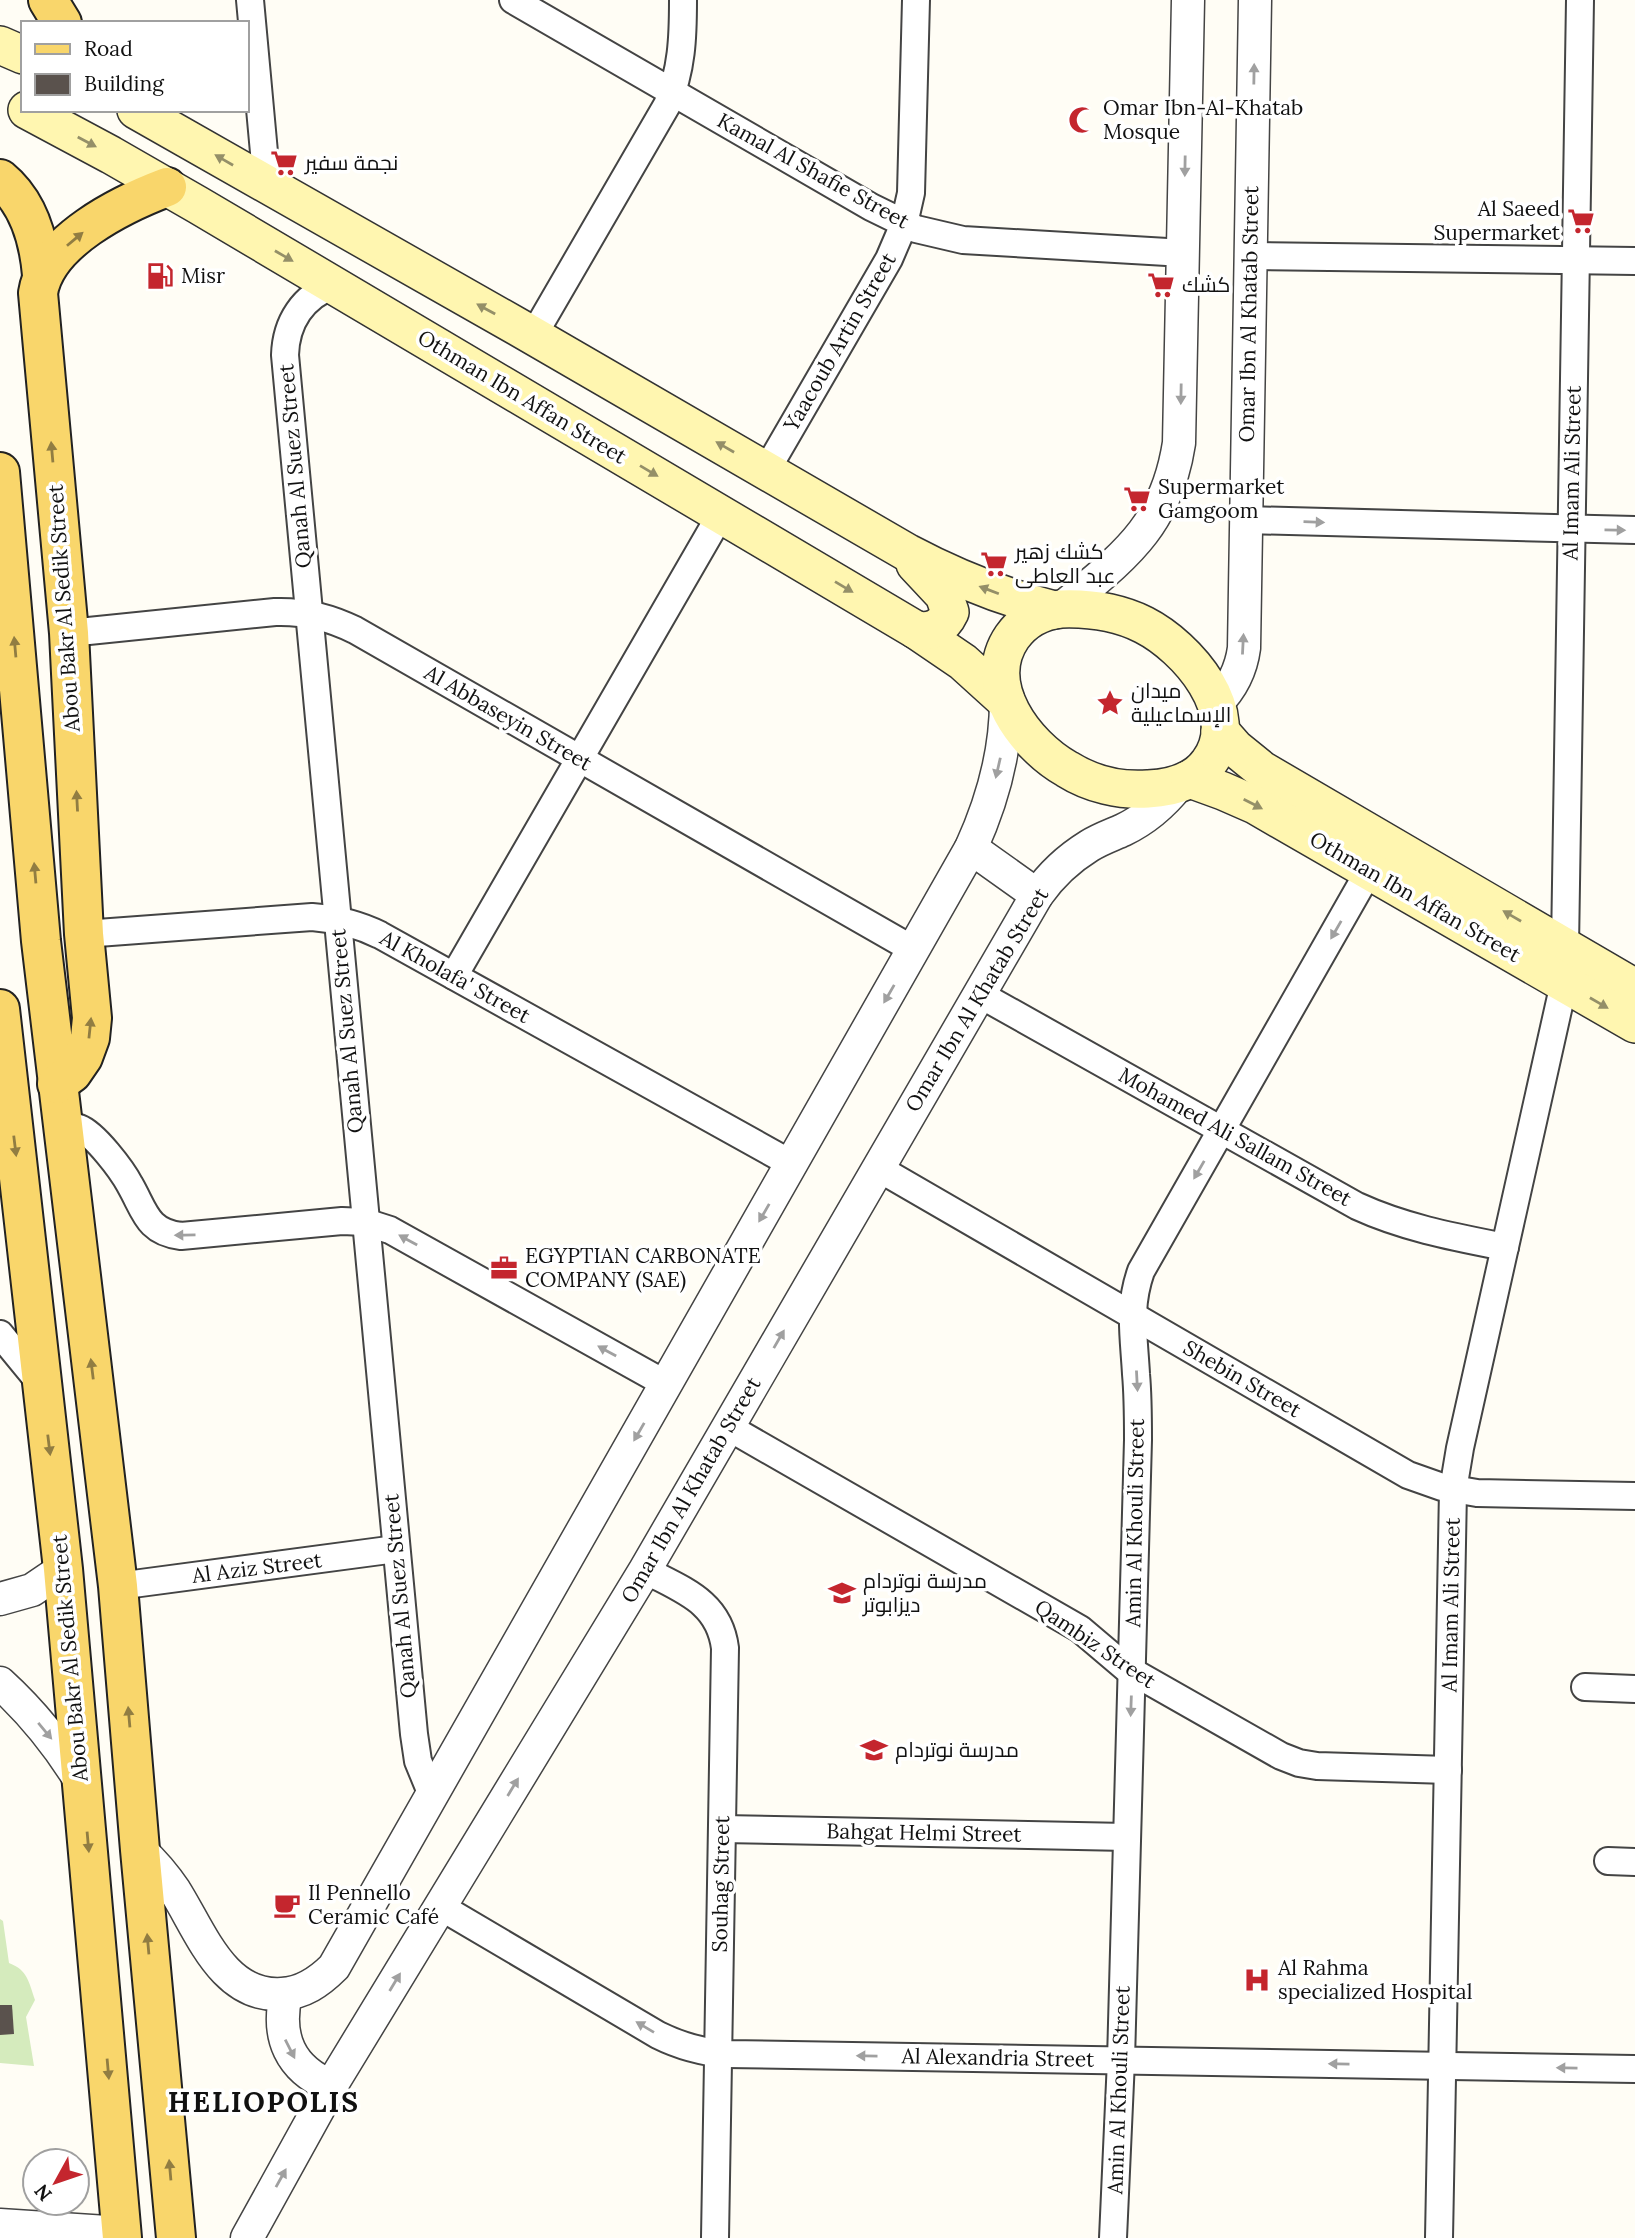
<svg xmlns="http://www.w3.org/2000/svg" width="1635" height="2238" font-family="Lora,Cairo,serif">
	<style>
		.green { fill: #d5ebbd }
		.building { fill: #5a524d }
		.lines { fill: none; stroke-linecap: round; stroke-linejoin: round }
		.minor-casing { stroke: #444; stroke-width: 30 }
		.tertiary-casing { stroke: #444; stroke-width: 35 }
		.secondary-casing { stroke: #333; stroke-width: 40 }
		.primary-casing { stroke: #222; stroke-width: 42 }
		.minor { stroke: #fff; stroke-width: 26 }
		.tertiary { stroke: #fff; stroke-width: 32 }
		.secondary { stroke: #fff6b0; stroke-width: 37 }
		.primary { stroke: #f9d66b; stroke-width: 38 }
		.oneway { fill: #a0a0a0 }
		.oneway2 { fill: #948f68 }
		.oneway3 { fill: #917d42 }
		.labels { text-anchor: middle; stroke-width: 7; stroke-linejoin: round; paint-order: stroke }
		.poi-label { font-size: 21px; fill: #111; stroke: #fff; text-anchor: start }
		.street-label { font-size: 21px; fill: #111; stroke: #fff }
		.district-label { font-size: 28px; font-weight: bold; letter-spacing: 2px; fill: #111; stroke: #fff }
	</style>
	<rect width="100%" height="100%" fill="#fffdf5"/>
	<path class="green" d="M0,1919L3,1921L9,1963C28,1970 29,1983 35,2000L26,2017L34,2066L0,2063Z"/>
	<path class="building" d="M0,2005H12L14,2034L0,2035Z"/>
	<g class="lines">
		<defs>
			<g id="minor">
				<path d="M250,0L267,185"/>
				<path d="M513,0L871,207L916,229L963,240L1184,253"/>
				<path d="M1250,256L1635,261"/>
				<path d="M334,285C303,296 286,322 285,355L414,1734L418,1761L432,1795"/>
				<path d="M533,336L667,105C682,70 683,37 683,0"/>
				<path d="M766,471L889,259L904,224L911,193L916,0"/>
				<path d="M1246,520L1635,530"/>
				<path d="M69,633L275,612C303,611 329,617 355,630L914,950"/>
				<path d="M84,934L312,917C336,919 358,924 380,935L792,1164"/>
				<path d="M1565,947L1580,0"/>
				<path d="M454,976L721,514"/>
				<path d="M979,994L1357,1206C1405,1228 1454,1237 1505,1247"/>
				<path d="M62,1126C67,1126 74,1126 79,1128C95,1134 122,1170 130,1185C145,1211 147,1232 181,1236L342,1221L365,1222L390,1230L666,1384"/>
				<path d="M878,1168L1408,1475L1442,1487L1477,1493L1635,1496"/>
				<path d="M0,1334L41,1384"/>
				<path d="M728,1427L1080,1629L1126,1668L1281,1756L1299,1763L1317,1766L1448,1770"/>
				<path d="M645,1570C682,1590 719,1601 725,1648L715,2238"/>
				<path d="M118,1586L396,1549"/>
				<path d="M1585,1687L1635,1689"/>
				<path d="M722,1829L1127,1837"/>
				<path d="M1608,1861L1635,1862"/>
				<path d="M441,1907L658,2035C680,2046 702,2052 727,2054L1635,2069"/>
				<path d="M1113,2238L1121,2060L1138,1440C1138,1418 1138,1396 1136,1374C1134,1336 1128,1308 1141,1271L1369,871"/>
				<path d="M1439,2238L1453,1490L1460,1448L1564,983"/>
			</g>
			<g id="tertiary">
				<path d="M1061,609C1123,557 1166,528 1179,443L1188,0"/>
				<path d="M1216,704C1232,688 1241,671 1244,648L1255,0"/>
				<path d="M971,848L1037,895"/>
				<path d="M0,1599L32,1590L63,1569"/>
				<path d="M0,1683C33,1713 60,1747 83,1785"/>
				<path d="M140,1850C153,1862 165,1876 175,1891C201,1932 223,1998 282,1994C303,1993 319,1982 334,1967L971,848C992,802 1006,751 1006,701"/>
				<path d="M286,1994C276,2037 290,2069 331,2086"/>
				<path d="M0,2225L122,2233"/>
				<path d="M247,2238L331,2086L645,1570L1037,895C1051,875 1068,859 1089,846C1100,839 1112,835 1123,830C1146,819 1163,804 1178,785"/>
			</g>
			<g id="secondary">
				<path d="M0,45L23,55"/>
				<path d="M27,110L111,155L198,205L916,630L963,662L1006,701"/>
				<path d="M136,110L518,327L908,553C955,578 1003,597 1054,610"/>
				<path d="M915,564L944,595L950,612C943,627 932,633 916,630"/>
				<path d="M1061,609C1090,608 1118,612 1144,625C1187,647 1245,713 1209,762C1195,782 1171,788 1148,789C1120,791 1091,784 1067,769C1025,745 979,685 1012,637C1024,620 1041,611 1061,609Z"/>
				<path d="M1220,731L1235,748L1262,770L1635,988"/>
				<path d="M1190,779L1223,791L1255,805L1635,1024"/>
			</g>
			<g id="primary">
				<path d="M48,0L62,23"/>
				<path d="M0,179C28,202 39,240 42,275"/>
				<path d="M0,472L41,941L118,1586L140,1850L176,2238"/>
				<path d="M0,1009L63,1569L122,2238"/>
				<path d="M57,1084L72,1073L83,1057L90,1038L92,1018L84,934L69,633L38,293C46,241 122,204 167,187"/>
			</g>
		</defs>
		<use href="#minor" class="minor-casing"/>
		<use href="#tertiary" class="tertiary-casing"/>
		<use href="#secondary" class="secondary-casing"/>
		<use href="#primary" class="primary-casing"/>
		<use href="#minor" class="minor"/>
		<use href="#tertiary" class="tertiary"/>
		<use href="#secondary" class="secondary"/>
		<use href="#primary" class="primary"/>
	</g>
	<defs><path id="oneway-solid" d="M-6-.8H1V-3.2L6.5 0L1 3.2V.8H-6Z" transform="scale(1.75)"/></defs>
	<g class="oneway">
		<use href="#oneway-solid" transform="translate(1254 74) rotate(-89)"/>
		<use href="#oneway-solid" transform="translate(1185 166) rotate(91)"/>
		<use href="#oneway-solid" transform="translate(1181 394) rotate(91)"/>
		<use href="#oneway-solid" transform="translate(1314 522) rotate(2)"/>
		<use href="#oneway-solid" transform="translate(1615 530) rotate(1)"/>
		<use href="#oneway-solid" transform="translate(1243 644) rotate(-87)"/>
		<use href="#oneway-solid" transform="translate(998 768) rotate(103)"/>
		<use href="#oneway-solid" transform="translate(1336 930) rotate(120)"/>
		<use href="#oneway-solid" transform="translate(889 994) rotate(120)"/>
		<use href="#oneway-solid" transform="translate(1199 1170) rotate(120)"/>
		<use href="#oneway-solid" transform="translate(764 1213) rotate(120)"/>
		<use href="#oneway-solid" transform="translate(185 1235) rotate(179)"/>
		<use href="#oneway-solid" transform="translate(408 1240) rotate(-151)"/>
		<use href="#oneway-solid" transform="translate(779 1339) rotate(-60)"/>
		<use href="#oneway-solid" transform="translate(607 1351) rotate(-151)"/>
		<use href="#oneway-solid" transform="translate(1137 1381) rotate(87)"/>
		<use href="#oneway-solid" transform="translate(639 1432) rotate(120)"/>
		<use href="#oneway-solid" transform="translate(1131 1706) rotate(92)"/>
		<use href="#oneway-solid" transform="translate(45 1731) rotate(50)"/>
		<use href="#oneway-solid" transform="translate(513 1787) rotate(-59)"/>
		<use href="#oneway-solid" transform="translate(395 1982) rotate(-59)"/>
		<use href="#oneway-solid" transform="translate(645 2027) rotate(-149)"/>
		<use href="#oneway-solid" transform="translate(290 2049) rotate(63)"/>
		<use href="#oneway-solid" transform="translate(867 2056) rotate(-179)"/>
		<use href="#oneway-solid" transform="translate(1339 2064) rotate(-179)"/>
		<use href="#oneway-solid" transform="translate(1567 2068) rotate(-179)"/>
		<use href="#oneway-solid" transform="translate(281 2178) rotate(-61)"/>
	</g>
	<g class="oneway2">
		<use href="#oneway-solid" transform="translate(87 142) rotate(28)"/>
		<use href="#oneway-solid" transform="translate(224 160) rotate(-150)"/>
		<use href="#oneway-solid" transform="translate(284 256) rotate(30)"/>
		<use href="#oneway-solid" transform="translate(486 309) rotate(-151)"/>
		<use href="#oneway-solid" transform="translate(725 447) rotate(-150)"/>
		<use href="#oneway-solid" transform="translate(649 471) rotate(31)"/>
		<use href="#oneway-solid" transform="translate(844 587) rotate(31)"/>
		<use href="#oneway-solid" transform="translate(989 590) rotate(-159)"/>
		<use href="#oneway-solid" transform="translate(1253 804) rotate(27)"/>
		<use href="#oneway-solid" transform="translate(1512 916) rotate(-150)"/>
		<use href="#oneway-solid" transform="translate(1599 1003) rotate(30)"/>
	</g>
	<g class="oneway3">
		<use href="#oneway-solid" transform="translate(75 239) rotate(-40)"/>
		<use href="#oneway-solid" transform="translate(52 452) rotate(-95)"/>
		<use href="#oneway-solid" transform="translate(15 647) rotate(-95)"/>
		<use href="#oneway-solid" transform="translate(77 801) rotate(-93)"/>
		<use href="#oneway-solid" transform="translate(35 873) rotate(-95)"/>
		<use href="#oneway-solid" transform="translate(90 1028) rotate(-84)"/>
		<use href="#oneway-solid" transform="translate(15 1146) rotate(83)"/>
		<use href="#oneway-solid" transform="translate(92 1369) rotate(-97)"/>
		<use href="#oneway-solid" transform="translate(49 1445) rotate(83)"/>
		<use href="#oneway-solid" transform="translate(129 1717) rotate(-95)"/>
		<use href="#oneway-solid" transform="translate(88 1842) rotate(85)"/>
		<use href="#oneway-solid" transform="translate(148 1944) rotate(-95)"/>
		<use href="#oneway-solid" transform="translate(108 2069) rotate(85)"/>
		<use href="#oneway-solid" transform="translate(170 2170) rotate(-95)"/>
	</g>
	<defs>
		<symbol id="mosque-bare" viewBox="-9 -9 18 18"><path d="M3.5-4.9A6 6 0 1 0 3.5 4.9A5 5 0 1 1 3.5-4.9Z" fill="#c4262e" stroke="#fff" stroke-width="2.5" paint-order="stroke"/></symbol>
		<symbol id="supermarket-bare" viewBox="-9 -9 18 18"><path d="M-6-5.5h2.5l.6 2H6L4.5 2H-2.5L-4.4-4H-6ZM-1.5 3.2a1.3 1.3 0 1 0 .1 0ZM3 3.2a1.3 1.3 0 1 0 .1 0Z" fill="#c4262e" stroke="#fff" stroke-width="2.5" paint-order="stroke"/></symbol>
		<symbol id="fuel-bare" viewBox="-9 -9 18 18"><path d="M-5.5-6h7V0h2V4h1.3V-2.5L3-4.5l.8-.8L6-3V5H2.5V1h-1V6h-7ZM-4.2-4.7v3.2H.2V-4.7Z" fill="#c4262e" stroke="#fff" stroke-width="2.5" paint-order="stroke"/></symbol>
		<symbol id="sight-bare" viewBox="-9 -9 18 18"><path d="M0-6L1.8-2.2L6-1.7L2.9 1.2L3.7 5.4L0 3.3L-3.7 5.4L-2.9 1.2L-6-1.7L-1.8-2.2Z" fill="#c4262e" stroke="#fff" stroke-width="2.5" paint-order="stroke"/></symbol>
		<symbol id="office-bare" viewBox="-9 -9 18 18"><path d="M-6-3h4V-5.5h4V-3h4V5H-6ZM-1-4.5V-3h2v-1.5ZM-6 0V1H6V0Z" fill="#c4262e" stroke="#fff" stroke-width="2.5" paint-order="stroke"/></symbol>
		<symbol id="school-bare" viewBox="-9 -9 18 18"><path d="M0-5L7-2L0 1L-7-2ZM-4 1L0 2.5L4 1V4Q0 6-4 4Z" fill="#c4262e" stroke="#fff" stroke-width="2.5" paint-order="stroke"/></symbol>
		<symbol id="cafe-bare" viewBox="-9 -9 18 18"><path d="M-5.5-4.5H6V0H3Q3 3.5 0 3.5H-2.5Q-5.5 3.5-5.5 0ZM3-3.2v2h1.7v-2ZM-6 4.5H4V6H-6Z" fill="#c4262e" stroke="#fff" stroke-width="2.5" paint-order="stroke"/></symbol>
		<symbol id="hospital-bare" viewBox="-9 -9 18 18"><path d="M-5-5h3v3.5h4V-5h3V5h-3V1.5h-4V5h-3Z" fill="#c4262e" stroke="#fff" stroke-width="2.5" paint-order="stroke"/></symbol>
	</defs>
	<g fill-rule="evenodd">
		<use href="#mosque-bare" x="1063" y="101" width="38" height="38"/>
		<use href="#supermarket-bare" x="265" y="144" width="38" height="38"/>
		<use href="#supermarket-bare" x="1562" y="202" width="38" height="38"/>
		<use href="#fuel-bare" x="141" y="257" width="38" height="38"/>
		<use href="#supermarket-bare" x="1142" y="266" width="38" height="38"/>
		<use href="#supermarket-bare" x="1118" y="480" width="38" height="38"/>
		<use href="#supermarket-bare" x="975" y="545" width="38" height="38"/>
		<use href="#sight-bare" x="1091" y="684" width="38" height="38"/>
		<use href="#office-bare" x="485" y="1249" width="38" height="38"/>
		<use href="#school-bare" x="823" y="1574" width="38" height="38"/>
		<use href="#school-bare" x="855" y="1731" width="38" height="38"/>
		<use href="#cafe-bare" x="268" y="1886" width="38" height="38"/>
		<use href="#hospital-bare" x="1238" y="1961" width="38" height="38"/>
	</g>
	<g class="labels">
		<g class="poi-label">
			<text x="1103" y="115">Omar Ibn-Al-Khatab<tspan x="1103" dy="24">Mosque</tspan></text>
			<text x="305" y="170">نجمة سفير</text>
			<text x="1560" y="216" text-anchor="end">Al Saeed<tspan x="1560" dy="24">Supermarket</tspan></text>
			<text x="181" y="283">Misr</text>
			<text x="1182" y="292">كشك</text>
			<text x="1158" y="494">Supermarket<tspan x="1158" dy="24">Gamgoom</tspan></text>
			<text x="1015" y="559">كشك زهير<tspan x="1015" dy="24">عبد العاطى</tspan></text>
			<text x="1131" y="698">ميدان<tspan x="1131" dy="24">الإسماعيلية</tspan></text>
			<text x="525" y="1263">EGYPTIAN CARBONATE<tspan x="525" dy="24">COMPANY (SAE)</tspan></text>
			<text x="863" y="1588">مدرسة نوتردام<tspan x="863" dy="24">ديزابوتر</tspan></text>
			<text x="895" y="1757">مدرسة نوتردام</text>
			<text x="308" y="1900">Il Pennello<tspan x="308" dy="24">Ceramic Café</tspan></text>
			<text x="1278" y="1975">Al Rahma<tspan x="1278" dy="24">specialized Hospital</tspan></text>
		</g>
		<g class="street-label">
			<text transform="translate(813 171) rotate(29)" y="7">Kamal Al Shafie Street</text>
			<text transform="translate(1249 314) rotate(-89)" y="7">Omar Ibn Al Khatab Street</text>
			<text transform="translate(840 342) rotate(-60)" y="7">Yaacoub Artin Street</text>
			<text transform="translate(522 397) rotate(31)" y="7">Othman Ibn Affan Street</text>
			<text transform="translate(295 466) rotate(-95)" y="7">Qanah Al Suez Street</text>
			<text transform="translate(1572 473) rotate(-89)" y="7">Al Imam Ali Street</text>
			<text transform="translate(64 608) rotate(-94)" y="7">Abou Bakr Al Sedik Street</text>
			<text transform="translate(508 718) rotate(30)" y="7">Al Abbaseyin Street</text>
			<text transform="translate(1415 897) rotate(30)" y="7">Othman Ibn Affan Street</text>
			<text transform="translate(455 977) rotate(29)" y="7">Al Kholafa' Street</text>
			<text transform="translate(977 1000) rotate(-59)" y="7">Omar Ibn Al Khatab Street</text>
			<text transform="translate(347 1031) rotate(-95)" y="7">Qanah Al Suez Street</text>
			<text transform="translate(1235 1137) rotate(29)" y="7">Mohamed Ali Sallam Street</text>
			<text transform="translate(1242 1379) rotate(30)" y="7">Shebin Street</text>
			<text transform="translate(691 1490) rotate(-60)" y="7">Omar Ibn Al Khatab Street</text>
			<text transform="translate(1135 1523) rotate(-89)" y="7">Amin Al Khouli Street</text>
			<text transform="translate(257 1568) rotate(-7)" y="7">Al Aziz Street</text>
			<text transform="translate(400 1596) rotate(-95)" y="7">Qanah Al Suez Street</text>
			<text transform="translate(1451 1605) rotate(-89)" y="7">Al Imam Ali Street</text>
			<text transform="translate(1095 1644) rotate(34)" y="7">Qambiz Street</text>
			<text transform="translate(70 1658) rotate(-95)" y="7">Abou Bakr Al Sedik Street</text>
			<text transform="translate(924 1833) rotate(1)" y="7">Bahgat Helmi Street</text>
			<text transform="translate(721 1884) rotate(-89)" y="7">Souhag Street</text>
			<text transform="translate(998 2058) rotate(1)" y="7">Al Alexandria Street</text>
			<text transform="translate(1119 2090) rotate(-88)" y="7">Amin Al Khouli Street</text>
		</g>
		<g class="district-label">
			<text x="264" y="2112">HELIOPOLIS</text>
		</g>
	</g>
	<rect x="21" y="21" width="228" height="91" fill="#ffffff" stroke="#a0a0a0" stroke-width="2"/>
	<rect x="35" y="44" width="35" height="10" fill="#f9d66b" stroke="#a0a0a0" stroke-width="2"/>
	<text x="84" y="56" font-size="21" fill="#111111">Road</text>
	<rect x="35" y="74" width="35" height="21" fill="#5a524d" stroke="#a0a0a0" stroke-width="2"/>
	<text x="84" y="91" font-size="21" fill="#111111">Building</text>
	<g transform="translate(56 2182) rotate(230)"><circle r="33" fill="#ffffff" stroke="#a0a0a0" stroke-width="2"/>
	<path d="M0-5L12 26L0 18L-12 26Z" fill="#c4262e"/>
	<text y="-10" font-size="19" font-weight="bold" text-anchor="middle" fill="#111111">N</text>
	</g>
</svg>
